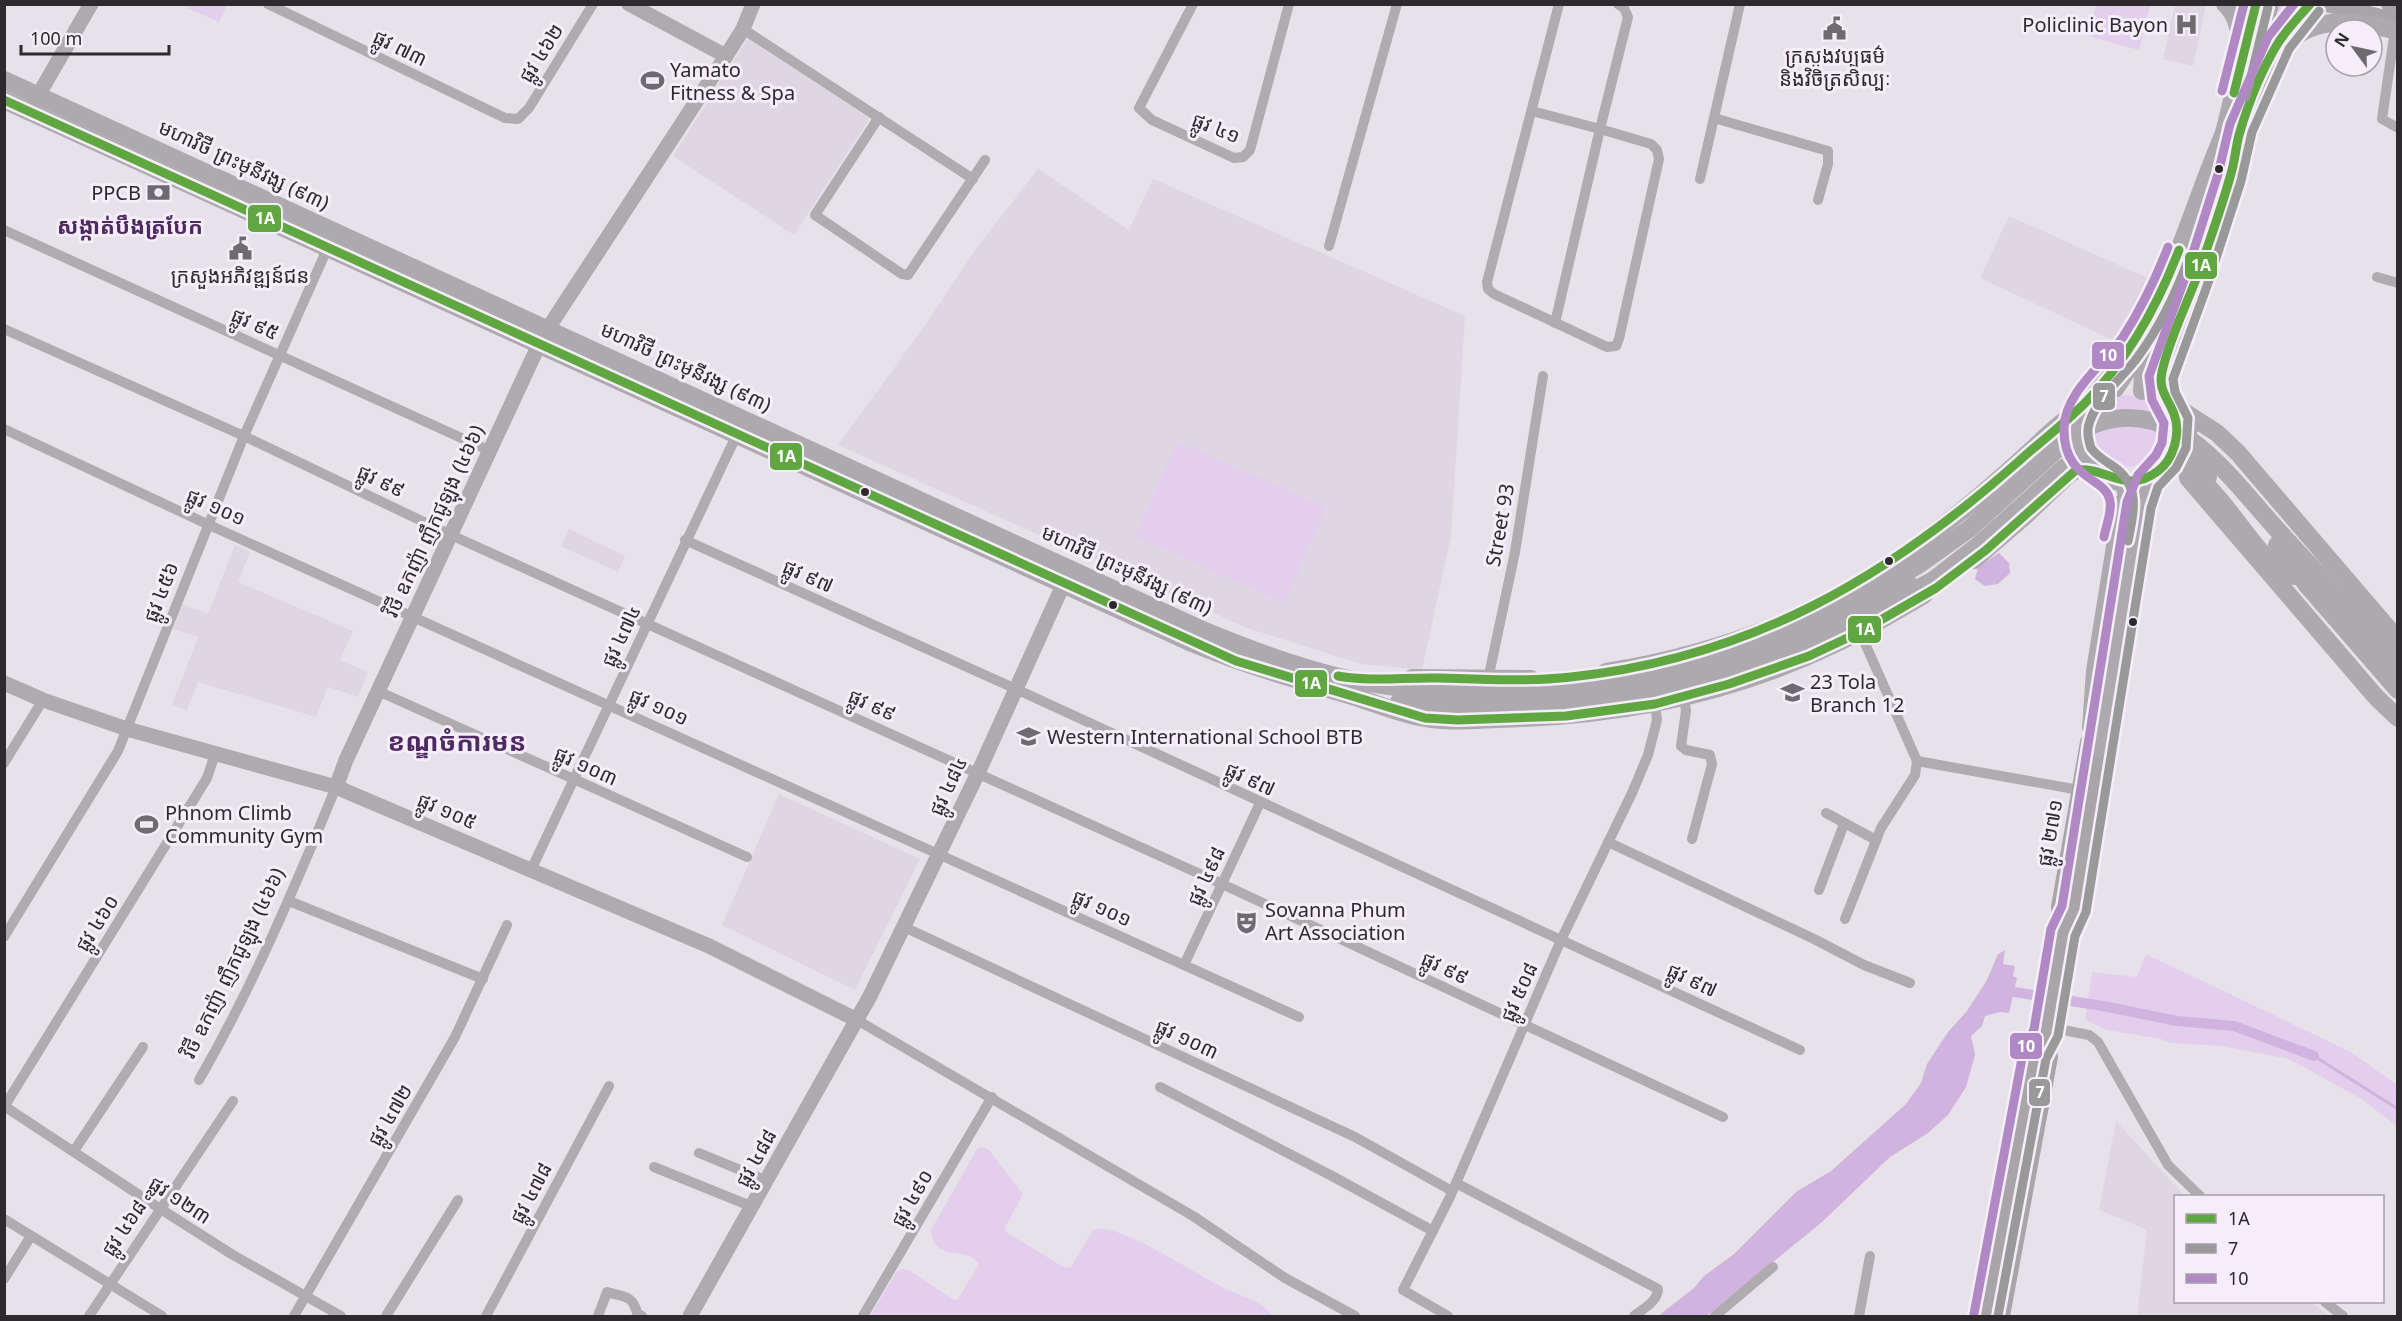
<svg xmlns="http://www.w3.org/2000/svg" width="2402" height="1321" font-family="'Noto Sans','Noto Sans Khmer',sans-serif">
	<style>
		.built { fill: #ded6e3 }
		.green { fill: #e3ceed }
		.water { fill: #d0b3de }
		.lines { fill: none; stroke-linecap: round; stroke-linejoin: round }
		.stream { stroke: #d0b3de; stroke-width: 3 }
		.canal { stroke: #d0b3de; stroke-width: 10 }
		.street { stroke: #aeacae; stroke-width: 10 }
		.secondary { stroke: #aeabae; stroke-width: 15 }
		.primary { stroke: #a7a5a8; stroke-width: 16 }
		.highway { stroke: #acaaae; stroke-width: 18 }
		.highway-bridge { stroke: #acaaae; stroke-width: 18 }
		.bus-1-casing { stroke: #f5edf9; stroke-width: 14 }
		.bus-2-casing { stroke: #f5edf9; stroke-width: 14 }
		.bus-3-casing { stroke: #f5edf9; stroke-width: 14 }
		.bus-1 { stroke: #60a741; stroke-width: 9 }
		.bus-2 { stroke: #999; stroke-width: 9 }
		.bus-3 { stroke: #b088c3; stroke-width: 9 }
		.bus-dot { fill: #2d2a2e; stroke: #f5edf9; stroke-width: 2 }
		.labels { text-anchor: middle; stroke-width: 6; stroke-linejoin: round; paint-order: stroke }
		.poi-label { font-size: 20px; fill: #2d2a2e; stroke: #f5edf9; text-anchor: start }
		.street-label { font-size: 20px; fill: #2d2a2e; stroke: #f5edf9 }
		.quarter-label { font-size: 22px; font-weight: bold; fill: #4f2a60; stroke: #f5edf9 }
		.district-label { font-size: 26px; font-weight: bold; fill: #4f2a60; stroke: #f5edf9 }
		.line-badge { stroke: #f5edf9; stroke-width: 2 }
		.badge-label { font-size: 16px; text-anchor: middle; font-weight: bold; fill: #fff }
	</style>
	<rect width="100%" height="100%" fill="#e7e2e9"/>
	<g class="built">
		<path d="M2175,5H2206L2193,66L2163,59Z"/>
		<path d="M748,38L870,118L794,235L673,156Z"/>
		<path d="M1038,169L1129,230L1153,179L1465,316L1451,536L1422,670L1361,664L1247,628L838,445L926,324L975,250Z"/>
		<path d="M2009,216L2152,280L2119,343L1980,278Z"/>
		<path d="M569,529L625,556L618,572L561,546Z"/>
		<path d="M235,545L250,552L238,582L353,631L340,660L368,672L358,697L328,687L316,717L198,682L187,710L172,705L198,637L173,629L182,604L208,614Z"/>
		<path d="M779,794L920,859L855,990L722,925Z"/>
		<path d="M2116,1121L2185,1196H2176V1302H2311L2329,1316H2137L2147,1230L2099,1210Z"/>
	</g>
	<g class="green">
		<path d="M189,4H226L227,5L219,22L187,8Z"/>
		<path d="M2096,5H2150L2139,50L2088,36Z"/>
		<path d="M2276,5H2296L2264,49Z"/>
		<circle cx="2126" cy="431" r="36"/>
		<path d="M1178,442L1327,507L1284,603L1134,536Z"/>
		<path d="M2146,954L2351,1052L2397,1085V1126L2360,1098L2289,1059L2221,1046L2171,1043L2161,1039L2106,1030L2085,1019L2092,972L2137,977Z"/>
		<path d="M981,1147L988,1149L1023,1194L1005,1228L1006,1232L1065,1268L1071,1267L1093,1230C1116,1219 1201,1278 1226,1289C1246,1298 1258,1299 1273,1316H870L896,1273L901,1269L909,1270L954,1300L958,1299L979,1264C965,1244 934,1264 931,1230L977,1149Z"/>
	</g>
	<g class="water">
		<path d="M1999,553L2009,563L2010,573L1998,584L1985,586L1975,579L1978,567Z"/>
		<path d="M2005,950L2003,964L2015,966L2013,976L2017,978L2009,1013L2000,1012L1985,1016L1982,1026L1971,1036L1975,1055L1966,1087L1948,1115L1928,1133L1890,1157L1822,1222L1707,1316H1658L1694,1288L1704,1276L1734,1254L1796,1192L1831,1171L1906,1104L1921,1083L1927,1064L1948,1032L1967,1011L1987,980L1998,954Z"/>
	</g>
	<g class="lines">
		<path class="stream" d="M2314,1056L2398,1109"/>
		<path class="canal" d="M2014,992L2103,1006L2177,1021L2234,1026L2314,1056"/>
		<g class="street">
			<path d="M268,4L505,118L518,119L529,108L593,4"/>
			<path d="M1193,4L1139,108L1152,120L1234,158L1243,157L1250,150L1289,4"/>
			<path d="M1559,4L1487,282L1488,289L1494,294L1607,347L1616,346L1619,339L1659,159L1657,150L1651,144L1600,129L1628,17L1624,8L1618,4"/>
			<path d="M743,29L973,179"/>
			<path d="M2395,30L2382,119L2398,128"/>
			<path d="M1532,111L1600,129L1555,323"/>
			<path d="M879,117L815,215L902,274L908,275L985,160"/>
			<path d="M1714,118L1828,151V164L1818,200"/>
			<path d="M1700,179L1740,4"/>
			<path d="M4,230L490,451"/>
			<path d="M1329,246L1397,4"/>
			<path d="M2377,277L2398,283"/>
			<path d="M4,329L244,436L451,535L1222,884L1723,1117"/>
			<path d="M4,429L207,524L1299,1017"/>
			<path d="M685,540L1016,689L1800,1050"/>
			<path d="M1860,632L1917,761L2085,791"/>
			<path d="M1490,679V670L1515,552L1543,376"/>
			<path d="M378,691L747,857"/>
			<path d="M1684,697L1686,711L1681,746L1686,750L1710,755L1712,764L1692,839"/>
			<path d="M4,763L43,700"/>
			<path d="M1826,813L1876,840"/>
			<path d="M1608,842L1814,939L1864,965L1910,983"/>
			<path d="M531,870L739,430"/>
			<path d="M1819,890L1844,824"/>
			<path d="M289,901L483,979"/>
			<path d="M1845,919L1881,828L1915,775L1917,761"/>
			<path d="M904,927L1355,1137L1452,1191"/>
			<path d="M4,937L118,751L244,436L328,247"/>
			<path d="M1184,965L1260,803"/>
			<path d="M857,1020L1193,1216L1285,1278L1355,1316"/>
			<path d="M2047,1027L2089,1035L2098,1042L2168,1165L2200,1196"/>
			<path d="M199,1080C253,986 295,887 336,787"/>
			<path d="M1160,1087L1332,1176L1433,1231"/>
			<path d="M4,1106L159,1208L233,1255L341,1316"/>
			<path d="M4,1107L207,778L215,754"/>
			<path d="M74,1151L143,1047"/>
			<path d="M699,1153L767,1181"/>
			<path d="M654,1167L753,1207"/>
			<path d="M1456,1183L1658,1289C1658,1301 1643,1309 1634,1316"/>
			<path d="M4,1219L162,1316"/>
			<path d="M4,1279L31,1236"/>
			<path d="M2325,1302L2343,1316"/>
			<path d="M89,1316L233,1101"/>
			<path d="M294,1316L455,1037L507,925"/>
			<path d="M386,1316L458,1200"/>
			<path d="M486,1316L609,1086"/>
			<path d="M598,1316L607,1292C623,1297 633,1295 637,1313L642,1316"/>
			<path d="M863,1316L992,1097"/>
			<path d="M1448,1316L1403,1290L1450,1197L1561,940L1632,793L1648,755L1657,720L1655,704"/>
			<path d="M1715,1316L1773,1267"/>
			<path d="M1859,1316L1870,1256"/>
		</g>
		<g class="secondary">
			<path d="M629,4L726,56"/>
			<path d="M32,106L91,4"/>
			<path d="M4,683L43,700L127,729L336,787L709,946L857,1020"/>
			<path d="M336,787L346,760L543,336L726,56L743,29L753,4"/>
			<path d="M690,1316L870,996L978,773L1068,574"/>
		</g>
		<g class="primary">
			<path d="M2326,4L2398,21"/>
			<path d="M2389,4L2398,6"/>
			<path d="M2063,932L2059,907L2088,742"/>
			<path d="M1986,1316L2035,1055L2046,1033L2063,932L2074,910L2099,749"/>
			<path d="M2002,1316L2050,1057L2046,1033"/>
		</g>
		<g class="highway">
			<path d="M2225,4C2238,16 2240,33 2241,49"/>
			<path d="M2284,47C2316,12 2357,22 2398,31"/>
			<path d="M4,80L1198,628C1248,649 1300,669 1353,680C1448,699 1558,697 1652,677C1674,672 1696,665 1718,660"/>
			<path d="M2250,85L2270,4"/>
			<path d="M4,100L1192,643C1245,665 1297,680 1352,696C1376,703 1401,715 1426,718C1456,723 1490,719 1521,718C1630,714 1738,691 1837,643C1867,629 1896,611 1924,595"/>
			<path d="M2221,145L2256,4"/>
			<path d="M2163,396L2161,378L2165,363L2196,282L2230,177L2241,128L2279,43L2310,4"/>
			<path d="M2175,406L2217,433L2238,453L2398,640"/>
			<path d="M2077,420C2070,481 2142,507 2171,454"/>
			<path d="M2170,457C2187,454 2197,466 2208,477"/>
			<path d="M2188,478L2376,697L2398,718"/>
			<path d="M1974,560L2025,516L2069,474L2080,468L2095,471"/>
			<path d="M2318,574L2398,665"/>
			<path d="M2307,585L2398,690"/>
			<path d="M1606,672C1671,662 1733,644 1793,619C1883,580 1968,509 2039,443C2053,429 2069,418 2083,404C2101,387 2118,366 2132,345C2175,280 2193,204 2224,133"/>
			<path d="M1412,678L1531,679"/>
			<path d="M1399,702C1478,712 1577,707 1655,690C1678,685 1700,678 1722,672"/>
			<path d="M2091,728L2095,671L2122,503"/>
			<path d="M2099,749L2139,505L2144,488L2154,473"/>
		</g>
		<g class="highway-bridge">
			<path d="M2115,389L2142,349L2179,278"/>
			<path d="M2142,391L2143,375L2157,345"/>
			<path d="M2163,408L2190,427"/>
			<path d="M2064,430L2088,410"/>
			<path d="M2155,463C2201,453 2237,530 2267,558C2275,565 2285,570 2294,576"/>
			<path d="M2277,545L2307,585"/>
			<path d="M1901,598L1932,581L1981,543L2064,468L2079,460L2093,459"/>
			<path d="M2115,598C2120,569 2140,492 2116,473"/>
			<path d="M1862,614L1909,584"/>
			<path d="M1718,660L1798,631L1856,601L1920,564L1969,529L2074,434C2156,387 2210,452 2259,509C2278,531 2298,553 2318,574"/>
			<path d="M1722,672L1805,642L1873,610"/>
		</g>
		<defs>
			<g id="bus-1">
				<path d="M2234,93L2256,4"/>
				<path d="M4,100L1236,661L1425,718L1458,720L1566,716L1655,704L1729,684L1809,656L1860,632L1936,588L1986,550L2076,470C2107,466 2125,496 2158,471C2174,459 2181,433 2174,414C2168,398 2158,390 2162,372C2171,332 2192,295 2204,257C2214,228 2224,200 2232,170C2235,159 2236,146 2239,135C2248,104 2261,71 2278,43C2287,29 2299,17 2310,4"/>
				<path d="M1338,676C1372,682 1405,677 1439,678C1483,679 1527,682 1571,677C1750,658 1886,579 2019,461C2040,442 2064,424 2084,404C2127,361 2157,307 2179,250"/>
			</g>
			<g id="bus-2">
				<path d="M2246,97L2268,7"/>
				<path d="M2128,541C2133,515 2141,489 2117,469C2108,462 2098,458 2091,448C2088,439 2086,430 2090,421C2098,397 2122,378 2137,358C2160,327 2177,291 2190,255"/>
				<path d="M1998,1316L2046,1059L2058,1036L2075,936L2086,912L2151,508L2158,487L2176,468L2186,448L2188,418L2175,392L2173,379L2207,286L2241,181L2252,132L2289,49L2319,11"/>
			</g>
			<g id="bus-3">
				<path d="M2222,91L2244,4"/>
				<path d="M2104,537C2106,526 2112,512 2110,501C2107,477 2063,481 2064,428C2065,392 2104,364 2123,337C2141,309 2156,278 2168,247"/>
				<path d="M1974,1314L2023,1053L2034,1029L2051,929L2062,906L2127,502L2138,475L2156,455L2162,443L2164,423L2152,400L2149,376L2185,278L2218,174L2230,124L2268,37L2294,4"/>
			</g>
		</defs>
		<use href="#bus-1" class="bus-1-casing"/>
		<use href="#bus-2" class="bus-2-casing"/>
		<use href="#bus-3" class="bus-3-casing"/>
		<use href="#bus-1" class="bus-1"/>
		<use href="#bus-2" class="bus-2"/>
		<use href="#bus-3" class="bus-3"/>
	</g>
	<defs>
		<symbol id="hospital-bare" viewBox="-9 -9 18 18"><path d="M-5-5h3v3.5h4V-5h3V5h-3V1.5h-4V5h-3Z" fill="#6e6a6f" stroke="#f5edf9" stroke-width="2.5" paint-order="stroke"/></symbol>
		<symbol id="civic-bare" viewBox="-9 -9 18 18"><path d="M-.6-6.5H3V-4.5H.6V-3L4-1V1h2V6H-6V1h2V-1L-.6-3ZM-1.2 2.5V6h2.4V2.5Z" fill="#6e6a6f" stroke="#f5edf9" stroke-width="2.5" paint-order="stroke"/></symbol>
		<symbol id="stadium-bare" viewBox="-9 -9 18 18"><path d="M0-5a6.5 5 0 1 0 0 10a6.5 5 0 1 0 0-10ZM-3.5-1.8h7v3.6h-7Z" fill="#6e6a6f" stroke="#f5edf9" stroke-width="2.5" paint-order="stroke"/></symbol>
		<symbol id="bank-bare" viewBox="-9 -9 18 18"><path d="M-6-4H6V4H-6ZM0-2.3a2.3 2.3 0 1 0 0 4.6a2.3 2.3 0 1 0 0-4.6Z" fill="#6e6a6f" stroke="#f5edf9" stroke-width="2.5" paint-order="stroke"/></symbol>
		<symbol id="school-bare" viewBox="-9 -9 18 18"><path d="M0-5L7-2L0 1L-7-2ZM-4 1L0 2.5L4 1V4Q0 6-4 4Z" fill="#6e6a6f" stroke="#f5edf9" stroke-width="2.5" paint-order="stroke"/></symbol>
		<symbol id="theatre-bare" viewBox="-9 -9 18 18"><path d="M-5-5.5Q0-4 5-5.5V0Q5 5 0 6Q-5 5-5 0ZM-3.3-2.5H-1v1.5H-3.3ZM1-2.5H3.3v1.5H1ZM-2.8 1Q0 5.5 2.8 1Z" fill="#6e6a6f" stroke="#f5edf9" stroke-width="2.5" paint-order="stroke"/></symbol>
	</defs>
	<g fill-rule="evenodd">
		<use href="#hospital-bare" x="2170" y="8" width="33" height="33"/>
		<use href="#civic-bare" x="1818" y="12" width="33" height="33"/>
		<use href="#stadium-bare" x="636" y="64" width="33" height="33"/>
		<use href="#bank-bare" x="142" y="176" width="33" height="33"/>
		<use href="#civic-bare" x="224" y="232" width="33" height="33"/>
		<use href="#school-bare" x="1776" y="676" width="33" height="33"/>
		<use href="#school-bare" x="1012" y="720" width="33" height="33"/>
		<use href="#stadium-bare" x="130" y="808" width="33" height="33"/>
		<use href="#theatre-bare" x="1230" y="906" width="33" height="33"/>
	</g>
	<g class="bus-dot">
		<circle cx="2219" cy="169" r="5"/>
		<circle cx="865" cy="492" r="5"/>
		<circle cx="1889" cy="561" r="5"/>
		<circle cx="1113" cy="605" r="5"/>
		<circle cx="2133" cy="622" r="5"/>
	</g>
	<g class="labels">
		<g class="poi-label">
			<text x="2168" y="32" text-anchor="end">Policlinic Bayon</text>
			<text x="1835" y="63" text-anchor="middle">ក្រសួងវប្បធម៌<tspan x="1835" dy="23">និងវិចិត្រសិល្បៈ</tspan></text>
			<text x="670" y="77">Yamato<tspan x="670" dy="23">Fitness &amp; Spa</tspan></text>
			<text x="141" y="200" text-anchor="end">PPCB</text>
			<text x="240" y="283" text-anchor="middle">ក្រសួងអភិវឌ្ឍន៍ជន</text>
			<text x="1810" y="689">23 Tola<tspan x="1810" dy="23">Branch 12</tspan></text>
			<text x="1047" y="744">Western International School BTB</text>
			<text x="165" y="820">Phnom Climb<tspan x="165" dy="23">Community Gym</tspan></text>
			<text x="1265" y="917">Sovanna Phum<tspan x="1265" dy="23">Art Association</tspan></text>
		</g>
		<g class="street-label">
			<text transform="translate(400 48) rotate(26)" y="7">ផ្លូវ ៧៣</text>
			<text transform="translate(541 53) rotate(-58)" y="7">ផ្លូវ ៤៦២</text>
			<text transform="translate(1216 128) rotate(22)" y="7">ផ្លូវ ៤១</text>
			<text transform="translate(244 165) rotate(25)" y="7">មហាវិថី ព្រះមុនីវង្ស (៩៣)</text>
			<text transform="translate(255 324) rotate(24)" y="7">ផ្លូវ ៩៥</text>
			<text transform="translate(686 367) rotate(25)" y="7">មហាវិថី ព្រះមុនីវង្ស (៩៣)</text>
			<text transform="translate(381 481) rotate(25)" y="7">ផ្លូវ ៩៩</text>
			<text transform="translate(216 507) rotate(24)" y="7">ផ្លូវ ១០១</text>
			<text transform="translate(434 521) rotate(-65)" y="7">វិថី ឧកញ៉ា ញឹកជូឡុង (៤៦៦)</text>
			<text transform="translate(1500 525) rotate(-80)" y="7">Street 93</text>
			<text transform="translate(1127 570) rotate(25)" y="7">មហាវិថី ព្រះមុនីវង្ស (៩៣)</text>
			<text transform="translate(808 576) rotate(24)" y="7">ផ្លូវ ៩៧</text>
			<text transform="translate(161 592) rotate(-69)" y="7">ផ្លូវ ៤៥៦</text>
			<text transform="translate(621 636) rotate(-65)" y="7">ផ្លូវ ៤៧៤</text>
			<text transform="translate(872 705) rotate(24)" y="7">ផ្លូវ ៩៩</text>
			<text transform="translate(659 707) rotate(24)" y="7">ផ្លូវ ១០១</text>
			<text transform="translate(586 766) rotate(24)" y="7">ផ្លូវ ១០៣</text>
			<text transform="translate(1250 779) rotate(25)" y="7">ផ្លូវ ៩៧</text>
			<text transform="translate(948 786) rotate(-65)" y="7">ផ្លូវ ៤៨៤</text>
			<text transform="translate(447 811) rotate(23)" y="7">ផ្លូវ ១០៥</text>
			<text transform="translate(2050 833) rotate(-80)" y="7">ផ្លូវ ២៧១</text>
			<text transform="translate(1206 876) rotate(-65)" y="7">ផ្លូវ ៤៩៨</text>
			<text transform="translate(1102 908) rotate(24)" y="7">ផ្លូវ ១០១</text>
			<text transform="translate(97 923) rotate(-58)" y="7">ផ្លូវ ៤៦០</text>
			<text transform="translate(233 963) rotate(-64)" y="7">វិថី ឧកញ៉ា ញឹកជូឡុង (៤៦៦)</text>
			<text transform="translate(1445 968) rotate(25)" y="7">ផ្លូវ ៩៩</text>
			<text transform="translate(1692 980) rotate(25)" y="7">ផ្លូវ ៩៧</text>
			<text transform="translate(1519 992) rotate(-66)" y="7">ផ្លូវ ៥០៨</text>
			<text transform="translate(1187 1039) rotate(25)" y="7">ផ្លូវ ១០៣</text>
			<text transform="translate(390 1115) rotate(-60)" y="7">ផ្លូវ ៤៧២</text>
			<text transform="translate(756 1158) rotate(-61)" y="7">ផ្លូវ ៤៨៨</text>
			<text transform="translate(531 1193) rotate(-62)" y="7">ផ្លូវ ៤៧៨</text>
			<text transform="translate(912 1198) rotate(-60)" y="7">ផ្លូវ ៤៩០</text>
			<text transform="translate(180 1200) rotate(33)" y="7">ផ្លូវ ១២៣</text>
			<text transform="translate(124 1228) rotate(-56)" y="7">ផ្លូវ ៤៦៨</text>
		</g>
		<g class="quarter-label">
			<text x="130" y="234">សង្កាត់បឹងត្របែក</text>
		</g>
		<g class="district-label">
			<text x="457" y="751">ខណ្ឌចំការមន</text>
		</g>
	</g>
	<g class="line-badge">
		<rect x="247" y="204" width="35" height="29" rx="6" fill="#60a741"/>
		<rect x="2184" y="251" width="34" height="29" rx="6" fill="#60a741"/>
		<rect x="2091" y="341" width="34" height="29" rx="6" fill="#b088c3"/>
		<rect x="2092" y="382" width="24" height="29" rx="6" fill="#999"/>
		<rect x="769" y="442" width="34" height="29" rx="6" fill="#60a741"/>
		<rect x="1847" y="615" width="35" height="29" rx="6" fill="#60a741"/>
		<rect x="1294" y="669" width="34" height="29" rx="6" fill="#60a741"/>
		<rect x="2009" y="1032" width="34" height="28" rx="6" fill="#b088c3"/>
		<rect x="2028" y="1078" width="23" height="29" rx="6" fill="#999"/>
	</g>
	<g class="badge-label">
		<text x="265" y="224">1A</text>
		<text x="2201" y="271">1A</text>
		<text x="2108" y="361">10</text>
		<text x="2104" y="402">7</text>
		<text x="786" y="462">1A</text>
		<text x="1865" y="635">1A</text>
		<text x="1311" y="689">1A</text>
		<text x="2026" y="1052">10</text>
		<text x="2040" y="1098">7</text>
	</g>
	<rect width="2402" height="1321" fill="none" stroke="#2d2a2e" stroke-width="12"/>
	<rect x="2174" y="1195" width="210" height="108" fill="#f5edf9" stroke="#a59fa8" stroke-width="1.5"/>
	<rect x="2186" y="1214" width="30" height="9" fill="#60a741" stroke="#a59fa8" stroke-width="1.5"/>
	<text x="2228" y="1225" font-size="18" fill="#2d2a2e">1A</text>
	<rect x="2186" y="1244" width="30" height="9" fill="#999999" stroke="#a59fa8" stroke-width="1.5"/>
	<text x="2228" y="1255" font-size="18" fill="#2d2a2e">7</text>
	<rect x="2186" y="1274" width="30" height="9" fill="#b088c3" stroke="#a59fa8" stroke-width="1.5"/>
	<text x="2228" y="1285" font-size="18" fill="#2d2a2e">10</text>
	<g transform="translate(2354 48) rotate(303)"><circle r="28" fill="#f5edf9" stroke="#a59fa8" stroke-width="1.5"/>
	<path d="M0-4.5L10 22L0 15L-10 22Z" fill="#6e6a6f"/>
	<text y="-9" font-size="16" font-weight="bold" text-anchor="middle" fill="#2d2a2e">N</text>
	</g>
	<path d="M21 45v9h148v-9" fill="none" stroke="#2d2a2e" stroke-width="3"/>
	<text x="30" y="45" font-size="18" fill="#2d2a2e" stroke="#f5edf9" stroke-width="4.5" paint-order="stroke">100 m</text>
</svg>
